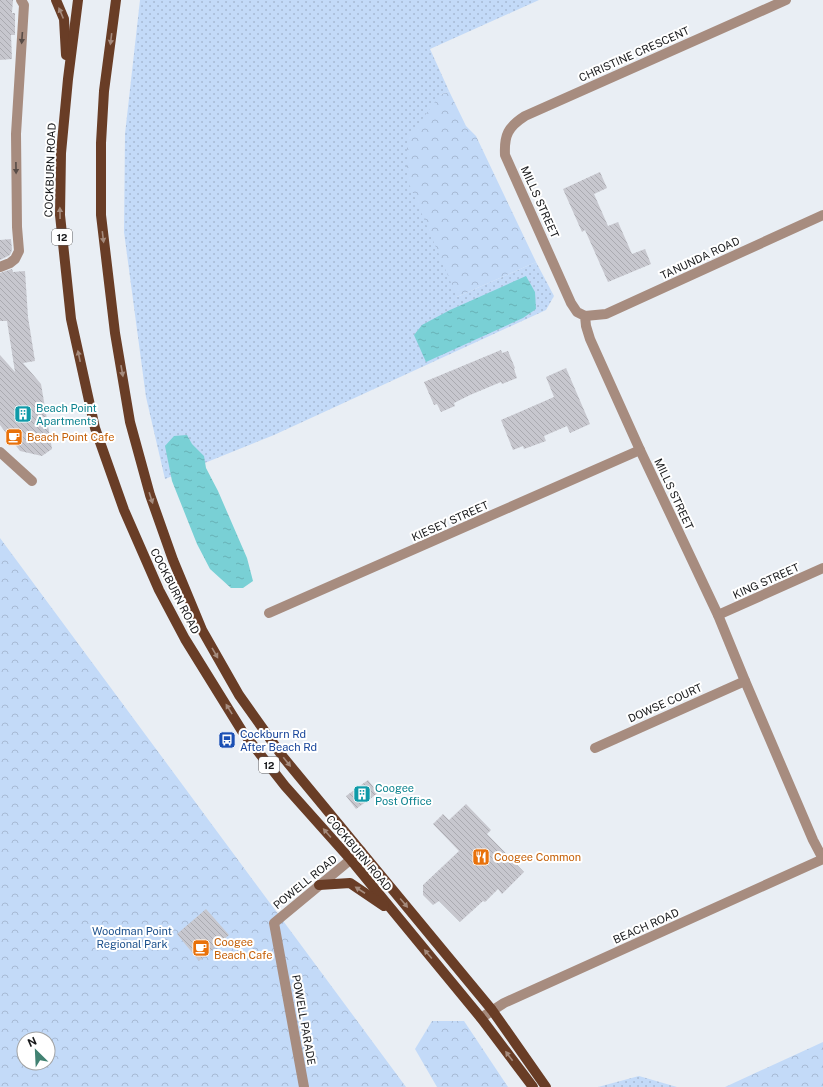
<svg xmlns="http://www.w3.org/2000/svg" width="823" height="1087" font-family="'Public Sans',sans-serif">
	<style>
		.grass { fill: url(#grass-dots) }
		.forest { fill: url(#forest-crowns); fill-rule: evenodd }
		.water { fill: url(#water-ripples) }
		.building { fill: url(#building-back-hatch) }
		.lines { fill: none; stroke-linecap: round; stroke-linejoin: round }
		.minor { stroke: #a78c7f; stroke-width: 10 }
		.major { stroke: #693d26; stroke-width: 10 }
		.oneway { fill: #a58b7d }
		.oneway2 { fill: #584c47 }
		.labels { text-anchor: middle; stroke-width: 4; stroke-linejoin: round; paint-order: stroke }
		.shield { fill: #fff; stroke: #5d5d5f; stroke-width: 1 }
		.shield-label { font-size: 10px; font-weight: bold; fill: #17181a }
		.street-label { font-size: 11px; fill: #17181a; stroke: #fff }
		.culture-label { font-size: 11px; fill: #0d838f; stroke: #fff; text-anchor: start }
		.food-label { font-size: 11px; fill: #c56008; stroke: #fff; text-anchor: start }
		.transit-label { font-size: 11px; fill: #164399; stroke: #fff; text-anchor: start }
		.park-label { font-size: 11px; fill: #1b508c; stroke: #fff }
	</style>
	<defs>
		<pattern id="grass-dots" width="8" height="8" patternUnits="userSpaceOnUse"><rect width="8" height="8" fill="#c3daf8"/><path d="M2 2h.1M6 6h.1" fill="none" stroke="#a7bad4" stroke-width="1.8" stroke-linecap="round"/></pattern>
		<pattern id="forest-crowns" width="20" height="18" patternUnits="userSpaceOnUse"><rect width="20" height="18" fill="#c3daf8"/><path d="M2 6a3 3 0 1 1 6 0M12 15a3 3 0 1 1 6 0" fill="none" stroke="#a7bad4"/></pattern>
		<pattern id="water-ripples" width="26" height="14" patternUnits="userSpaceOnUse"><rect width="26" height="14" fill="#79d0d5"/><path d="M2 4q2-2 4 0t4 0M15 11q2-2 4 0t4 0" fill="none" stroke="#68b2b6"/></pattern>
		<pattern id="building-back-hatch" width="6" height="6" patternUnits="userSpaceOnUse"><rect width="6" height="6" fill="#c7c7ce"/><path d="M-1 5l2 2M0 0l6 6M5-1l2 2" fill="none" stroke="#aaaab0"/></pattern>
	</defs>
	<rect width="100%" height="100%" fill="#e9eef4"/>
	<g class="grass">
		<path d="M140,0H539L430,49L449,91L440,95L457,297L536,262L554,296L546,310L274,435L165,479L146,397L124,232L125,134Z"/>
		<path d="M639,1076L677,1087H598Z"/>
	</g>
	<g class="forest">
		<path d="M449,91L466,126L476,136L536,262L457,297L407,179V140L440,95Z"/>
		<path d="M0,538L406,1087H0ZM24,1039H48V1063H24Z"/>
		<path d="M432,1021H464L508,1087H437L415,1049Z"/>
		<path d="M823,1042V1087H725Z"/>
	</g>
	<g class="water">
		<path d="M526,276L535,292L536,309L523,318L426,362L414,335L422,325L450,310Z"/>
		<path d="M187,435L192,444L204,456L206,468L218,491L247,558L253,581L243,588H231L210,569L197,544L172,481L165,446L174,436Z"/>
	</g>
	<g class="building">
		<path d="M0,0H13L12,13H15V35H11L12,59L0,60Z"/>
		<path d="M600,172L607,188L594,194L608,226L618,222L632,254L645,249L651,264L608,282L585,230L582,232L563,189Z"/>
		<path d="M11,239L12,250L10,255L0,260V240Z"/>
		<path d="M12,269L13,272L25,271L28,317L35,361L23,363L41,384L52,449L42,456L20,451L0,425V355L15,372L7,321H0V273Z"/>
		<path d="M501,350L502,353L508,351L515,368L514,369L517,378L502,384L501,382L470,395L454,403L455,406L441,412L437,404L434,405L424,382Z"/>
		<path d="M566,368L590,424L570,433L567,426L544,436L546,441L524,449L523,446L513,450L501,420L554,397L546,377Z"/>
		<path d="M368,780L378,793L356,809L346,796Z"/>
		<path d="M466,804L491,830L487,834L524,872L502,894L498,889L485,902L483,901L460,922L439,901L433,905L423,895V885L459,851L433,824L443,814L449,820Z"/>
		<path d="M206,909L229,935L199,961L177,934Z"/>
	</g>
	<g class="lines">
		<g class="minor">
			<path d="M786,0L525,116C508,127 504,135 505,155L571,303L577,312L585,316L586,326L590,339L640,450L718,615L745,681L813,840L823,859"/>
			<path d="M0,267L10,263L15,259L19,251L17,227L16,134L24,5L21,0"/>
			<path d="M585,316L606,314L823,215"/>
			<path d="M0,452L32,481"/>
			<path d="M269,613L640,450"/>
			<path d="M718,615L823,568"/>
			<path d="M595,748L745,681"/>
			<path d="M481,1018L504,1003L823,859"/>
			<path d="M304,1087L274,923L361,851"/>
		</g>
		<g class="major">
			<path d="M56,0L64,19L66,55"/>
			<path d="M78,0L68,79L61,153L60,215L71,319L95,428L124,510L159,590L185,639L242,731L285,786L351,860L481,1018L533,1087"/>
			<path d="M116,0L104,91L101,143V215L115,333L130,422L150,495L173,560L202,630L239,695L283,757L492,1010L546,1087"/>
			<path d="M319,885L350,883L384,906"/>
		</g>
	</g>
	<defs><path id="oneway-solid" d="M-6-.8H1V-3.2L6.5 0L1 3.2V.8H-6Z"/></defs>
	<g class="oneway">
		<use href="#oneway-solid" transform="translate(61 13) rotate(-113)"/>
		<use href="#oneway-solid" transform="translate(111 39) rotate(97)"/>
		<use href="#oneway-solid" transform="translate(60 213) rotate(-91)"/>
		<use href="#oneway-solid" transform="translate(103 237) rotate(83)"/>
		<use href="#oneway-solid" transform="translate(79 356) rotate(-102)"/>
		<use href="#oneway-solid" transform="translate(122 371) rotate(80)"/>
		<use href="#oneway-solid" transform="translate(151 498) rotate(72)"/>
		<use href="#oneway-solid" transform="translate(215 653) rotate(60)"/>
		<use href="#oneway-solid" transform="translate(229 709) rotate(-122)"/>
		<use href="#oneway-solid" transform="translate(287 762) rotate(51)"/>
		<use href="#oneway-solid" transform="translate(327 833) rotate(-131)"/>
		<use href="#oneway-solid" transform="translate(360 890) rotate(-147)"/>
		<use href="#oneway-solid" transform="translate(404 903) rotate(50)"/>
		<use href="#oneway-solid" transform="translate(428 954) rotate(-130)"/>
		<use href="#oneway-solid" transform="translate(509 1056) rotate(-127)"/>
	</g>
	<g class="oneway2">
		<use href="#oneway-solid" transform="translate(22 38) rotate(94)"/>
		<use href="#oneway-solid" transform="translate(16 168) rotate(89)"/>
	</g>
	<defs>
		<symbol id="building-square" viewBox="-11 -11 22 22"><rect x="-9" y="-9" width="18" height="18" rx="4" fill="#0f9aa8" stroke="#fff"/><path d="M-4-6H4V6H1V3H-1V6H-4ZM-2.5-4.3h1.7v1.8h-1.7ZM.8-4.3h1.7v1.8H.8ZM-2.5-1h1.7V.8h-1.7ZM.8-1h1.7V.8H.8Z" fill="#fff"/></symbol>
		<symbol id="cafe-square" viewBox="-11 -11 22 22"><rect x="-9" y="-9" width="18" height="18" rx="4" fill="#e8710a" stroke="#fff"/><path d="M-5.5-4.5H6V0H3Q3 3.5 0 3.5H-2.5Q-5.5 3.5-5.5 0ZM3-3.2v2h1.7v-2ZM-6 4.5H4V6H-6Z" fill="#fff"/></symbol>
		<symbol id="bus-square" viewBox="-11 -11 22 22"><rect x="-9" y="-9" width="18" height="18" rx="4" fill="#1a4fb4" stroke="#fff"/><path d="M-5-6H5V4H4V6H2V4H-2V6H-4V4H-5ZM-3.5-4V0h7V-4ZM-3.5 1.2v1.5H-2V1.2ZM2 1.2v1.5H3.5V1.2Z" fill="#fff"/></symbol>
		<symbol id="restaurant-square" viewBox="-11 -11 22 22"><rect x="-9" y="-9" width="18" height="18" rx="4" fill="#e8710a" stroke="#fff"/><path d="M-5-6h1v4h1v-4h1v4h1v-4h1v5L-1.5 .5V6h-2V.5L-5-1ZM5-6V6H3V1.5H1.5Q1.5-4 5-6Z" fill="#fff"/></symbol>
	</defs>
	<g fill-rule="evenodd">
		<use href="#building-square" x="13" y="404" width="20" height="20"/>
		<use href="#cafe-square" x="4" y="427" width="20" height="20"/>
		<use href="#bus-square" x="217" y="730" width="20" height="20"/>
		<use href="#building-square" x="352" y="784" width="20" height="20"/>
		<use href="#restaurant-square" x="471" y="847" width="20" height="20"/>
		<use href="#cafe-square" x="191" y="938" width="20" height="20"/>
	</g>
	<g class="labels">
		<g class="shield">
			<rect x="52" y="229" width="20" height="16" rx="3"/>
			<rect x="259" y="757" width="20" height="16" rx="3"/>
		</g>
		<g class="shield-label">
			<text x="62" y="241">12</text>
			<text x="269" y="769">12</text>
		</g>
		<g class="street-label">
			<text transform="translate(634 54) rotate(-24)" y="4">CHRISTINE CRESCENT</text>
			<text transform="translate(50 170) rotate(-88)" y="4">COCKBURN ROAD</text>
			<text transform="translate(540 202) rotate(66)" y="4">MILLS STREET</text>
			<text transform="translate(700 258) rotate(-25)" y="4">TANUNDA ROAD</text>
			<text transform="translate(674 494) rotate(65)" y="4">MILLS STREET</text>
			<text transform="translate(450 521) rotate(-24)" y="4">KIESEY STREET</text>
			<text transform="translate(766 581) rotate(-24)" y="4">KING STREET</text>
			<text transform="translate(175 591) rotate(63)" y="4">COCKBURN ROAD</text>
			<text transform="translate(665 703) rotate(-24)" y="4">DOWSE COURT</text>
			<text transform="translate(359 853) rotate(50)" y="4">COCKBURN ROAD</text>
			<text transform="translate(305 882) rotate(-39)" y="4">POWELL ROAD</text>
			<text transform="translate(646 926) rotate(-24)" y="4">BEACH ROAD</text>
			<text transform="translate(304 1020) rotate(80)" y="4">POWELL PARADE</text>
		</g>
		<g class="culture-label">
			<text x="36" y="412">Beach Point<tspan x="36" dy="13">Apartments</tspan></text>
			<text x="375" y="792">Coogee<tspan x="375" dy="13">Post Office</tspan></text>
		</g>
		<g class="food-label">
			<text x="27" y="441">Beach Point Cafe</text>
			<text x="494" y="861">Coogee Common</text>
			<text x="214" y="946">Coogee<tspan x="214" dy="13">Beach Cafe</tspan></text>
		</g>
		<g class="transit-label">
			<text x="240" y="738">Cockburn Rd<tspan x="240" dy="13">After Beach Rd</tspan></text>
		</g>
		<g class="park-label">
			<text x="132" y="935">Woodman Point<tspan x="132" dy="13">Regional Park</tspan></text>
		</g>
	</g>
	<g transform="translate(36 1051) rotate(336)"><circle r="19" fill="#ffffff" stroke="#a2a3a3"/>
	<path d="M0-3L7 15L0 10L-7 15Z" fill="#418272"/>
	<text y="-6" font-size="11" font-weight="bold" text-anchor="middle" fill="#17181a">N</text>
	</g>
</svg>
